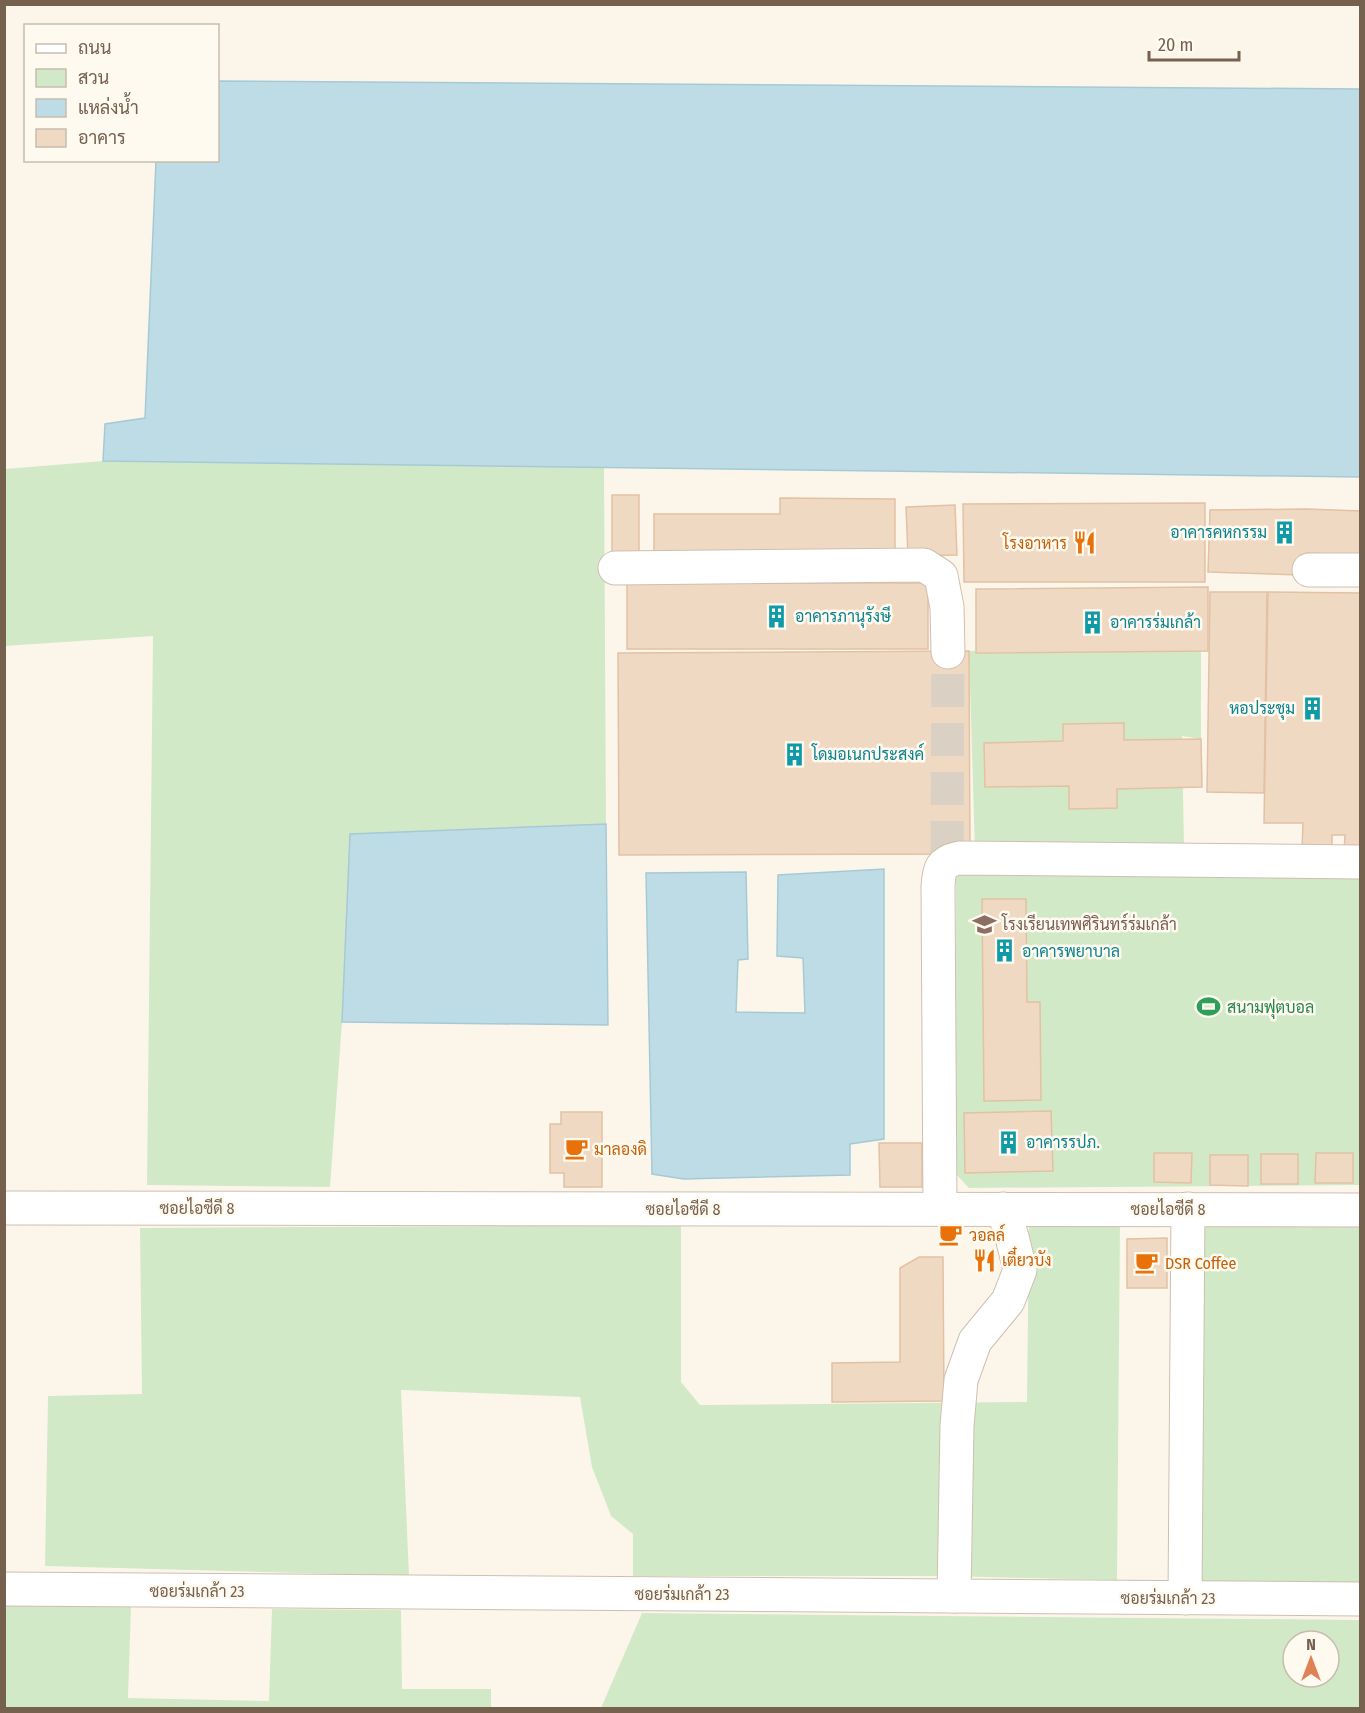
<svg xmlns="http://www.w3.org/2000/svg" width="1365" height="1713" font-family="'Fira Sans Condensed',Sarabun,sans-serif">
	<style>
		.green { fill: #d2e9c8; fill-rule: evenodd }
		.water { fill: #bedce5; stroke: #a5cad6; stroke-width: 1.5 }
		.building { fill: #f0d9c2; stroke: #e2c1a4; stroke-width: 1.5 }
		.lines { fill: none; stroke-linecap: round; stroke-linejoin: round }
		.minor-tunnel { stroke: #dad0c3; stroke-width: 33; stroke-dasharray: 33 16; stroke-linecap: butt }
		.minor-casing { stroke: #cebfb0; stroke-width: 35 }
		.minor { stroke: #fff; stroke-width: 33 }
		.labels { text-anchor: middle; stroke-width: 5; stroke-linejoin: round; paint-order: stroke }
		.culture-label { font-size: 16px; fill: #0d838f; stroke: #fefaf0; text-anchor: start }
		.food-label { font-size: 16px; fill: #c56008; stroke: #fefaf0; text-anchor: start }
		.education-label { font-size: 16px; fill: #785e54; stroke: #fefaf0; text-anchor: start }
		.leisure-label { font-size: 16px; fill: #27864d; stroke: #fefaf0; text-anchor: start }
		.street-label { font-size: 16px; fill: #76604e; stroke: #fefaf0 }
	</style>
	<rect width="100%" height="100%" fill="#fcf6ea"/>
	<g class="green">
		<path d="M103,461L604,467L606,824L350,834L342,1022L330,1187L147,1185L153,636L5,646V469Z"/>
		<path d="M1201,646V739L1182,736L1184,850L975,853L969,651Z"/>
		<path d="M956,870L1360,875V1185L969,1188L956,1174Z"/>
		<path d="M1199,1220H1360V1584L1197,1582Z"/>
		<path d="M1029,1221L1120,1222L1117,1580L940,1576H633V1534L611,1516L592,1467L580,1397L401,1390L409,1576L45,1566L48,1396L142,1394L140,1228L681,1225V1382L700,1405L1027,1402Z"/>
		<path d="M5,1604L131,1606L128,1698L269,1701L272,1609L401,1610L402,1689H491V1708H5Z"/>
		<path d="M642,1613L1360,1620V1708H601ZM1293,1641H1329V1677H1293Z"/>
	</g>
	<g class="water">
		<path d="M218,81L1360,89V477L103,461L105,424L145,418L156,161L218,160Z"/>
		<path d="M606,824L608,1025L342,1022L350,834Z"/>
		<path d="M884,869V1139L850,1144V1175L684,1179L652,1174L646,873L746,872L748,959L738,960L736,1012L805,1013L803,958L777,956L778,875Z"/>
	</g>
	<g class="building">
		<rect x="612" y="495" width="27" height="68"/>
		<path d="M780,498L895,499V555L654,553V514H780Z"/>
		<path d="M1205,503V582H964L963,504Z"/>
		<path d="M955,505L957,555L908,556L906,507Z"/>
		<path d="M1307,509L1360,511V555L1306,553L1299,575L1208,572L1210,510Z"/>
		<rect x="627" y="583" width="301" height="66"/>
		<path d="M1208,587V651L976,653V589Z"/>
		<path d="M1210,592H1267L1264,793L1207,792Z"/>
		<path d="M1268,592L1360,593V852H1344L1345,835H1332V851L1302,850L1303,823H1264Z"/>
		<path d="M969,651L970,854L619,855L618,653Z"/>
		<path d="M1124,723V740L1201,739L1202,787L1117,789V808L1069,809V786L985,787L984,743L1063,741V724Z"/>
		<path d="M982,899H1026L1027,1002H1040L1041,1100L984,1101Z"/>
		<path d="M1051,1111L1053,1171L965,1173L964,1113Z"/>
		<path d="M561,1112H602V1187H564V1173H550V1124H561Z"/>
		<path d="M879,1143H922V1187H880Z"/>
		<path d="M1154,1153H1192L1191,1183L1154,1182Z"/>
		<path d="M1316,1153H1353V1183H1315Z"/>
		<rect x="1261" y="1154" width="37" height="30"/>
		<path d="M1210,1155H1248V1186L1210,1185Z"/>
		<path d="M1167,1238V1288H1127V1239Z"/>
		<path d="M919,1257H943L944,1401L832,1402V1363L900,1362V1268Z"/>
	</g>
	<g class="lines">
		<path class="minor-tunnel" d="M947,854L948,652"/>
		<defs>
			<g id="minor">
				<path d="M615,568L924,565L941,576L947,607L948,652"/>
				<path d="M1309,570H1360"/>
				<path d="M4,1208L1360,1210"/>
				<path d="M940,1209L938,887C939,868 941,862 959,858L1360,862"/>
				<path d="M4,1589L1360,1599"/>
				<path d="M954,1596L957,1426L961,1380L975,1341L1008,1301L1020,1270L1012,1237L1003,1209"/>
				<path d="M1185,1598L1188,1209"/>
			</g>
		</defs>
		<use href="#minor" class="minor-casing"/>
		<use href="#minor" class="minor"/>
	</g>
	<defs>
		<symbol id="building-bare" viewBox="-9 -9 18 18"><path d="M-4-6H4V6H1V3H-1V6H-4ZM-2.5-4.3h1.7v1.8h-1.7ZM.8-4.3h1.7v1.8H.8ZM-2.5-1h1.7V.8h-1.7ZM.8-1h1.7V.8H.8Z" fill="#0f9aa8" stroke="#fefaf0" stroke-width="2.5" paint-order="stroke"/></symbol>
		<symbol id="restaurant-bare" viewBox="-9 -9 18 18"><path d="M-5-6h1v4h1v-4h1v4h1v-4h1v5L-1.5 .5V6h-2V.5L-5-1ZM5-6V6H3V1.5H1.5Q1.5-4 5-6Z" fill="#e8710a" stroke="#fefaf0" stroke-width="2.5" paint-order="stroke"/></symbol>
		<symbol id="school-bare" viewBox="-9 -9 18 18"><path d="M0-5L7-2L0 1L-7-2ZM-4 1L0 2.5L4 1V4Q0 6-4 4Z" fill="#8d6e63" stroke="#fefaf0" stroke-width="2.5" paint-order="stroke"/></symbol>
		<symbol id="stadium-bare" viewBox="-9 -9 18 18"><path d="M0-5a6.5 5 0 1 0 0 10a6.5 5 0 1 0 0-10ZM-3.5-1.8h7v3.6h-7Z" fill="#2e9e5b" stroke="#fefaf0" stroke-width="2.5" paint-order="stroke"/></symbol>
		<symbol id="cafe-bare" viewBox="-9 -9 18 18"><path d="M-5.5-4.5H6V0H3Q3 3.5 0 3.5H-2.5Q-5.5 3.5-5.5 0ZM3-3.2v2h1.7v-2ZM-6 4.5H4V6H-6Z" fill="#e8710a" stroke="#fefaf0" stroke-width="2.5" paint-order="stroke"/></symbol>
	</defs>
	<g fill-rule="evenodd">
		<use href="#building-bare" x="1268" y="516" width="33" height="33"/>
		<use href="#restaurant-bare" x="1068" y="526" width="33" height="33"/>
		<use href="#building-bare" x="760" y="600" width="33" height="33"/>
		<use href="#building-bare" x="1076" y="606" width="33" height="33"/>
		<use href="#building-bare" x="1296" y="692" width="33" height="33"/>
		<use href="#building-bare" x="778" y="738" width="33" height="33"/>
		<use href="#school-bare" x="968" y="908" width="33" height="33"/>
		<use href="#building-bare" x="988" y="934" width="33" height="33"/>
		<use href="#stadium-bare" x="1192" y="990" width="33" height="33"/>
		<use href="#building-bare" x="992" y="1126" width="33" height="33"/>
		<use href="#cafe-bare" x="560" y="1132" width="33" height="33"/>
		<use href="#cafe-bare" x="934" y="1218" width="33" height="33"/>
		<use href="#restaurant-bare" x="968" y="1244" width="33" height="33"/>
		<use href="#cafe-bare" x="1130" y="1246" width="33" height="33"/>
	</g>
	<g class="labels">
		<g class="culture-label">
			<text x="1267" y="538" text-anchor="end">อาคารคหกรรม</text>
			<text x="795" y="622">อาคารภานุรังษี</text>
			<text x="1110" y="628">อาคารร่มเกล้า</text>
			<text x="1295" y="714" text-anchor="end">หอประชุม</text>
			<text x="812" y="760">โดมอเนกประสงค์</text>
			<text x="1022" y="957">อาคารพยาบาล</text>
			<text x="1026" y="1148">อาคารรปภ.</text>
		</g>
		<g class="food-label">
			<text x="1067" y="549" text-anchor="end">โรงอาหาร</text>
			<text x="594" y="1155">มาลองดิ</text>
			<text x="969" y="1241">วอลล์</text>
			<text x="1002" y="1266">เตี๋ยวบัง</text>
			<text x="1165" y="1269">DSR Coffee</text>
		</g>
		<g class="education-label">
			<text x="1002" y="930">โรงเรียนเทพศิรินทร์ร่มเกล้า</text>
		</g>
		<g class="leisure-label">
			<text x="1227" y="1013">สนามฟุตบอล</text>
		</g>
		<g class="street-label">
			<text x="197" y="1214">ซอยไอซีดี 8</text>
			<text x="683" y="1215">ซอยไอซีดี 8</text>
			<text x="1168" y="1215">ซอยไอซีดี 8</text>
			<text x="197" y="1597">ซอยร่มเกล้า 23</text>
			<text x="682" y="1600">ซอยร่มเกล้า 23</text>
			<text x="1168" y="1604">ซอยร่มเกล้า 23</text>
		</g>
	</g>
	<rect width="1365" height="1713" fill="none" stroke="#76604e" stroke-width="12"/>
	<rect x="24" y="24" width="195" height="138" fill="#fefaf0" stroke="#c8bcaf" stroke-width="1.5"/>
	<rect x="36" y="44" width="30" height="9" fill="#ffffff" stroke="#c8bcaf" stroke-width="1.5"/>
	<text x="78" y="54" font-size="18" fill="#76604e">ถนน</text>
	<rect x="36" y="69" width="30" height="18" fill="#d2e9c8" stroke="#c8bcaf" stroke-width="1.5"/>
	<text x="78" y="84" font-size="18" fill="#76604e">สวน</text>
	<rect x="36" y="99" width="30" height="18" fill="#bedce5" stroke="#c8bcaf" stroke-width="1.5"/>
	<text x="78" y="114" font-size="18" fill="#76604e">แหล่งน้ำ</text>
	<rect x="36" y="129" width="30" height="18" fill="#f0d9c2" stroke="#c8bcaf" stroke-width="1.5"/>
	<text x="78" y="144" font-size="18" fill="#76604e">อาคาร</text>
	<g transform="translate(1311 1659)"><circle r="28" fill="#fefaf0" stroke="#c8bcaf" stroke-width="1.5"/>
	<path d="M0-4.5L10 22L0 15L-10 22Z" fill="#df8255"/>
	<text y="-9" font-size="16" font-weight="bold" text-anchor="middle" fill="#76604e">N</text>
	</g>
	<path d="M1149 51v9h90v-9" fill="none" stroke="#76604e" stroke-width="3"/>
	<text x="1158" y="51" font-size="18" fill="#76604e" stroke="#fefaf0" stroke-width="4.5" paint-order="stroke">20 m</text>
</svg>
